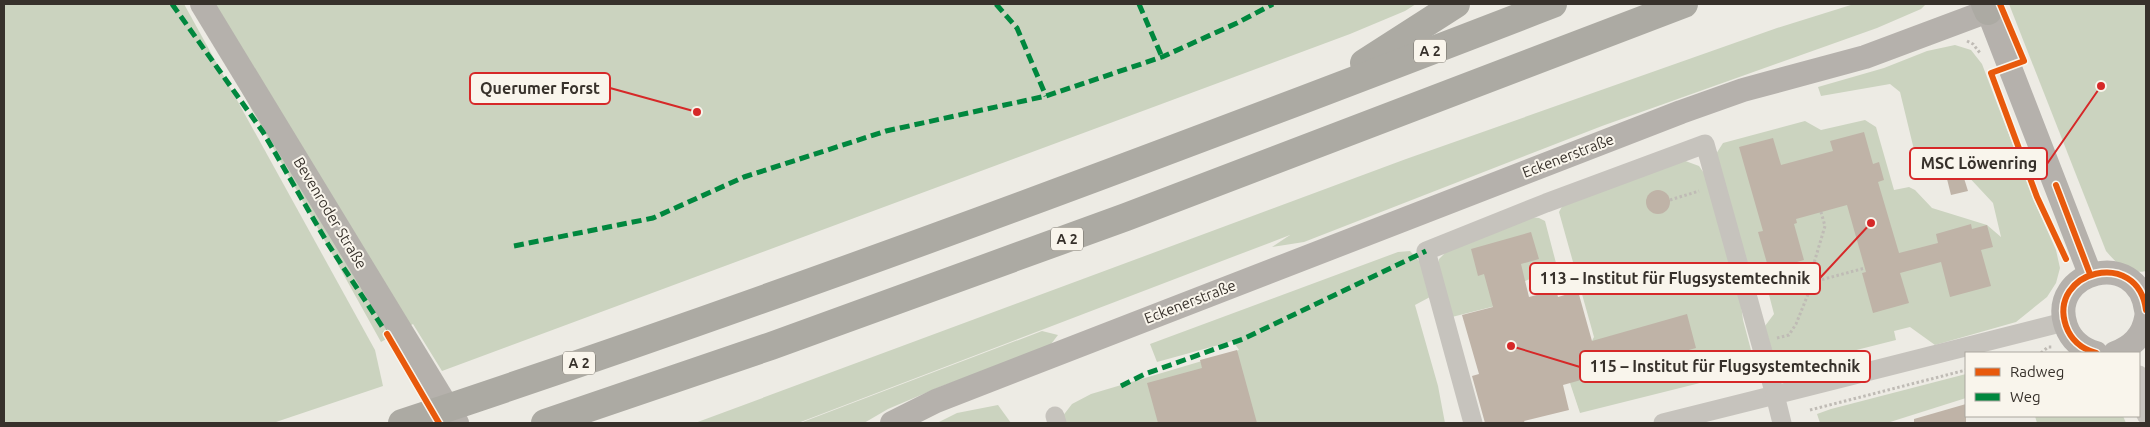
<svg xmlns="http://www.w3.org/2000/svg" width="2150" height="427" font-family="Ubuntu,sans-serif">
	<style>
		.green { fill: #cbd3bf }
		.building { fill: #bfb3a7 }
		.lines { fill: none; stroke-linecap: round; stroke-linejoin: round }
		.path { stroke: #bfbbb5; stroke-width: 3; stroke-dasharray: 2.5 2.5; stroke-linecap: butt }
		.minor { stroke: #c6c3bd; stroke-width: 19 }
		.major { stroke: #b5b1ac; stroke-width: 24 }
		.highway { stroke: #acaaa3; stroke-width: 28 }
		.quiet { stroke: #00873e; stroke-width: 5; stroke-dasharray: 10 5; stroke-linecap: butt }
		.cycleway-casing { stroke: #f9f5ec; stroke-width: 9 }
		.cycleway { stroke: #e8590c; stroke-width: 6 }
		.labels { text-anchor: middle; stroke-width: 4; stroke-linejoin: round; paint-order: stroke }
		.shield { fill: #f9f5ec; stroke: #716c65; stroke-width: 1 }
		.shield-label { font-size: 14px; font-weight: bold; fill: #37312b }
		.street-label { font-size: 15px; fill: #37312b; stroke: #f9f5ec }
		.leader { fill: none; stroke: #d62828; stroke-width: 2 }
		.callout-dot { fill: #d62828; stroke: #f9f5ec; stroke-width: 2 }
		.callout { fill: #f9f5ec; stroke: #d62828; stroke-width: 2 }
		.callout-label { font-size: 16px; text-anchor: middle; font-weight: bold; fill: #37312b }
	</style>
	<rect width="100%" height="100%" fill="#edebe4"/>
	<g class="green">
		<path d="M4,4H184L375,350L383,386L273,423H4Z"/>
		<path d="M193,4H1416L1405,11L1350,34L442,371L413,324L381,342Z"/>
		<path d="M1854,4H1926L1921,9L1877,28L1602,126L1304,242L1272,247L1290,235L798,423H695L1406,159L1777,28Z"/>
		<path d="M2009,4H2146V271C2128,275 2117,264 2106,251Z"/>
		<path d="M1955,45L1971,50L1982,64L2035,203L2056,250L2060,268L2056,283L2047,297L2016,322L1935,345L1910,327L1894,331L1896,340L1805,363L1818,373L1798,378L1785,375L1775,362L1765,326L1774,314L1761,264L1745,265L1716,154L1723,143L1805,121L1821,130L1865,120L1876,127L1894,190L1909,187L1915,190L1932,208L1987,225L2001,237L1993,203L1965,173L1939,176L1916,158L1900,92L1890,84L1821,96L1818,87L1884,68L1927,51Z"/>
		<path d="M1680,159L1699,166L1708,179L1739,288L1743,320L1756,369L1580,413L1570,383L1594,337L1559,212L1564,203Z"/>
		<path d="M1529,217L1539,218L1545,221L1556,263L1551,270L1511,287L1515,301L1448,318L1437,269L1439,259L1450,248Z"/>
		<path d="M1410,251L1420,262L1430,297L1415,305L1438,386L1445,423H1064L1062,417L1072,404L1091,394L1239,350L1233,341L1157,362L1150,344L1398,252Z"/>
		<path d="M1042,331L1058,335L1048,348L942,386L888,409L864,423H800Z"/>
		<path d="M1966,374V398L1887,423H1820L1817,414L1831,409Z"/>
		<path d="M998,405L1011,423H937L957,413Z"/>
		<path d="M2035,416H2123L2126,423H2037Z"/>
	</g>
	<g class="building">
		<path d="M1864,132L1873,164L1879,162L1884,180L1878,182L1899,253L1938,243L1936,234L1971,224L1972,229L1987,225L1993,247L1981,250L1991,286L1950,297L1941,262L1900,273L1909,303L1873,313L1862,273L1866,272L1847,205L1796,219L1797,223L1794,224L1804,260L1769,270L1758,232L1763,231L1739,147L1773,138L1781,165L1833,151L1830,141Z"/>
		<path d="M1963,175L1968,191L1951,195L1947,179Z"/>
		<circle cx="1658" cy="202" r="12"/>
		<path d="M1531,232L1539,259L1521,264L1529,297L1556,290L1558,297L1578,291L1592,341L1687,314L1696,348L1563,385L1569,410L1524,421L1525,423H1485L1472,376L1479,374L1462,315L1493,307L1484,274L1478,276L1471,249Z"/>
		<path d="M1237,350L1257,423H1158L1147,383L1202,368L1200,360Z"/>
		<path d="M1966,404V423H1914V419Z"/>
	</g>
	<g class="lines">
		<g class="path">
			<path d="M1967,41L1973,44L1980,53"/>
			<path d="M1670,200L1699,191"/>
			<path d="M1813,282L1814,263L1825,226L1821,212"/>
			<path d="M1777,338L1789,335L1796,324L1813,282L1865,268"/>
			<path d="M2041,353L2048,347H2053"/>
			<path d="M1810,410L1966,370"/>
		</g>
		<g class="minor">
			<path d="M2139,375C2144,388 2142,402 2146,415"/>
			<path d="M1055,416L1057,423"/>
			<path d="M1473,423L1426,251L1546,203L1705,144L1775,395L1663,423"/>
			<path d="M1782,423L1775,395L2064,322"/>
		</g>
		<g class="major">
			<path d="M202,4L457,423"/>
			<path d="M2096,353C2082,349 2071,340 2066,326C2047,271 2138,247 2146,310"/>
			<path d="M2115,353C2132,347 2143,336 2146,318"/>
			<path d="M892,423L936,401L1681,112L1743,90L1865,57L1988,11L2090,274"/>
		</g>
		<g class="highway">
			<path d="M1985,4L1988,11"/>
			<path d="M1364,63L1456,4"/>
			<path d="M402,423C790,295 1172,151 1553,4"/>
			<path d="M545,423L771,346L1126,217L1684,4"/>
		</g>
		<g class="quiet">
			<path d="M172,4L263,132L328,244L389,337"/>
			<path d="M996,4L1017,28L1046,96"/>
			<path d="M1139,4L1162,57"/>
			<path d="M514,246L653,218L744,177L886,131L1046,96L1162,57L1237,23L1273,4"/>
			<path d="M1121,386L1145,374L1243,339L1426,251"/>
		</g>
		<defs>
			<g id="cycleway">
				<path d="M2000,4L2024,61L1991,73L2037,197L2066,259"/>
				<path d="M2056,185L2090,274"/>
				<path d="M387,334L439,423"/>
				<path d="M2096,353C2082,349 2071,340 2066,326C2047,271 2138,247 2146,310"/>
			</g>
		</defs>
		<use href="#cycleway" class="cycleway-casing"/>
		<use href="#cycleway" class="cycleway"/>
	</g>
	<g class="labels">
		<g class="shield">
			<rect x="1414" y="39.5" width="32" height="23" rx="4"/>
			<rect x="1051" y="227.5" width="32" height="23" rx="4"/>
			<rect x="563" y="351.5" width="32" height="23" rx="4"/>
		</g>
		<g class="shield-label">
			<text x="1430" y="56">A 2</text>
			<text x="1067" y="244">A 2</text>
			<text x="579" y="368">A 2</text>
		</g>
		<g class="street-label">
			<text transform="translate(1568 156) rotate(-21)" y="5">Eckenerstraße</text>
			<text transform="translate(330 213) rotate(59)" y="5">Bevenroder Straße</text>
			<text transform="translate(1190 302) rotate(-21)" y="5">Eckenerstraße</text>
		</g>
	</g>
	<path class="leader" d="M697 112L610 88M2101 86L2047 164M1871 223L1820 278M1511 346L1580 367"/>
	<g class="callout-dot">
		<circle cx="697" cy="112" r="5"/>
		<circle cx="2101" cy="86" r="5"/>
		<circle cx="1871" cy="223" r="5"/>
		<circle cx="1511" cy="346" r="5"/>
	</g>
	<g class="callout">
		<rect x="470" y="73" width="140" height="31" rx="5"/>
		<rect x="1910" y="148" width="137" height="31" rx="5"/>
		<rect x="1530" y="263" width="290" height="31" rx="5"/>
		<rect x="1580" y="351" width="290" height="31" rx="5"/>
	</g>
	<g class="callout-label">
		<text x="540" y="94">Querumer Forst</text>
		<text x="1979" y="169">MSC Löwenring</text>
		<text x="1675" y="284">113 – Institut für Flugsystemtechnik</text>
		<text x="1725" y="372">115 – Institut für Flugsystemtechnik</text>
	</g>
	<rect width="2150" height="427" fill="none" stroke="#37312b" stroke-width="10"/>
	<rect x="1965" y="352" width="175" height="65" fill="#f9f5ec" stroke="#aba79f"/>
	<rect x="1975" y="368" width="25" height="8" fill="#e8590c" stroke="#aba79f"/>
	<text x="2010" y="377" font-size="15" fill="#37312b">Radweg</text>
	<rect x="1975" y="393" width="25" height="8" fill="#00873e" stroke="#aba79f"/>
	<text x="2010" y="402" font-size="15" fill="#37312b">Weg</text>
</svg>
